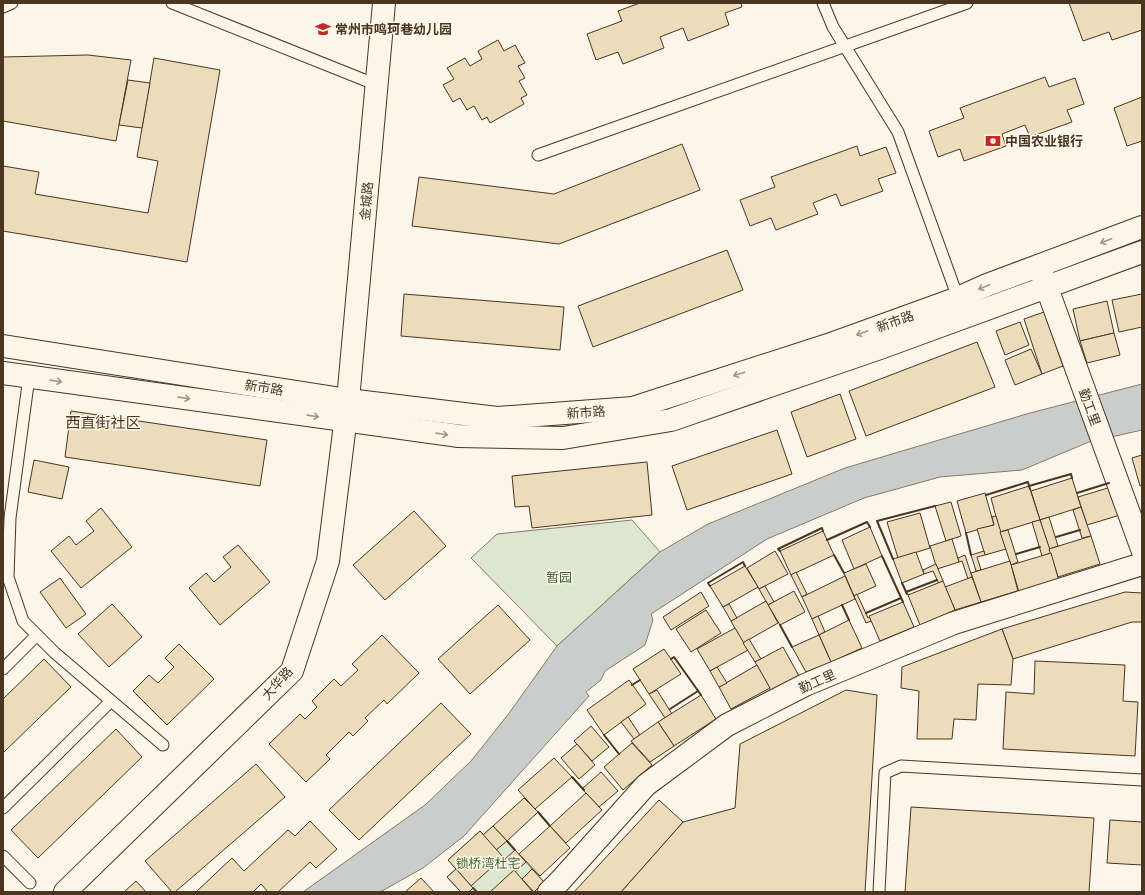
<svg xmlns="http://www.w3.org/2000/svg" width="1145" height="895" font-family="'Space Grotesk','Noto Sans SC',sans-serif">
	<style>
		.green { fill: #dce7d0; stroke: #887966 }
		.water { fill: #c9cecd; stroke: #887966 }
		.building { fill: #ecdcbc; stroke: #4a3520 }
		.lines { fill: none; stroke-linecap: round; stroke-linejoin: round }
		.lane-casing { stroke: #4a3520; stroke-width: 13 }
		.street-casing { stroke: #4a3520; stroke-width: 24 }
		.secondary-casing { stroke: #4a3520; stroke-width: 24 }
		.lane { stroke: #fbf6e9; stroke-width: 11 }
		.street { stroke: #fbf6e9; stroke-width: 22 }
		.secondary { stroke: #fbf6e9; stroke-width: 22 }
		.wall { stroke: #4a3520; stroke-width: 2 }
		.oneway { stroke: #a29684 }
		.labels { text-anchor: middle; stroke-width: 3; stroke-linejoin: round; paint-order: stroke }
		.poi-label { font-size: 13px; font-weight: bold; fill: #4a3520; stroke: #fbf6e9; text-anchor: start }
		.street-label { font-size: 13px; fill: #4a3520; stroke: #fbf6e9 }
		.park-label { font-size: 13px; fill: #436837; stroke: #fbf6e9 }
		.quarter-label { font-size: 15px; fill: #4a3520; stroke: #fbf6e9 }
	</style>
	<rect width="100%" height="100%" fill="#fbf6e9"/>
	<g class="green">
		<path d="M632,520L660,552L557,646L471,558L497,534Z"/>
		<path d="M493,826L544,882L533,892H461L447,877L456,869L448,860L480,831L483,835Z"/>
	</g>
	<path class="water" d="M1142,384V430L1089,442L1022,470L940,477L864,498L767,539L651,614L653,620L645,645L605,671L601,680L586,692L589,696L464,836L423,868L380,892H303L425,805L471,761L510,712L557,646L660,552L708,524L845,468L1030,413Z"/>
	<g class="building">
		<path d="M640,3H741L742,7L725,13L729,25L688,41L683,28L660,37L664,48L623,64L618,52L596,60L587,34L622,21L618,11Z"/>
		<path d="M1069,3H1142V30L1112,40L1109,32L1083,41Z"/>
		<path d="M498,40L504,51L515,45L525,63L518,66L525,78L519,81L527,95L521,98L524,104L490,123L487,117L482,120L474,106L467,110L460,98L453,102L443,85L454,79L447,68L465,58L470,66L482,59L478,51Z"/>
		<path d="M88,55L131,60L116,141L3,121V57Z"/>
		<path d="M154,58L220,70L187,262L3,231V166L39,172L35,194L148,213L158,161L137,157Z"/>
		<path d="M1045,77L1049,87L1075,78L1084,104L1067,110L1072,122L1030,137L1025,125L1002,134L1006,146L964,161L960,149L938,157L929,131L964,118L960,108Z"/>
		<path d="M128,80L150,83L142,128L119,125Z"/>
		<path d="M1142,97V141L1127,146L1114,108Z"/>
		<path d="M682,144L700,190L559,244L412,226L419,177L554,194Z"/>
		<path d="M857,146L860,156L886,147L896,173L878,179L883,191L841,206L836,194L813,203L818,214L776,230L771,218L750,226L740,200L775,187L771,177Z"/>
		<path d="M727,250L743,290L593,347L578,306Z"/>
		<path d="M404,294L564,307L560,350L401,336Z"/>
		<path d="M1142,294V327L1119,332L1112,300Z"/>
		<path d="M1107,301L1114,333L1080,341L1073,309Z"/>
		<path d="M1044,312L1063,366L1042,374L1024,319Z"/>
		<path d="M1020,322L1029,345L1005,355L996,331Z"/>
		<path d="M1114,333L1120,355L1087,363L1080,341Z"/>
		<path d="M977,342L995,387L866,436L849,391Z"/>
		<path d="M1031,349L1042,374L1015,385L1005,360Z"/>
		<path d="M840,394L856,439L807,457L791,412Z"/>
		<path d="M71,411L267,440L260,486L65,457Z"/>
		<path d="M777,430L792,474L687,510L672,466Z"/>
		<path d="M1142,455V485L1140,486L1132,458Z"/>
		<path d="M34,460L69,467L62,499L28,492Z"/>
		<path d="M647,462L652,515L532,528L529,506L515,507L512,476Z"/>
		<path d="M1072,478L1081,507L1040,520L1031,491Z"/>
		<path d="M1029,486L1040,520L1000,532L991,498Z"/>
		<path d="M1111,487L1120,515L1087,525L1078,497Z"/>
		<path d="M985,493L994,525L966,533L957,501Z"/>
		<path d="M951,502L961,536L946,541L935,506Z"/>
		<path d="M1081,507L1091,536L1082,538L1073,510Z"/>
		<path d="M101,508L132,547L81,588L51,551L69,536L76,545L94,531L86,521Z"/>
		<path d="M414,511L446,546L385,600L353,565Z"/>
		<path d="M920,513L930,548L898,558L887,522Z"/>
		<path d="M996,516L1006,549L985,555L977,529L994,525L992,517Z"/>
		<path d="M1049,517L1058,546L1049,549L1040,520Z"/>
		<path d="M1040,520L1051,553L1042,556L1032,522Z"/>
		<path d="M870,527L882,556L854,569L842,540Z"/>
		<path d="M1008,530L1018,562L1011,565L1000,532Z"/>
		<path d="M823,531L834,555L791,575L780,551Z"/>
		<path d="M1091,536L1100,564L1058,577L1049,549Z"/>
		<path d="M952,539L959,562L937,569L930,546Z"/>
		<path d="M238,545L270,582L220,625L189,588L206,573L214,582L231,567L223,557Z"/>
		<path d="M775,551L788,574L759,589L747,568Z"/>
		<path d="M984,551L985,555L977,557L981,570L976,571L971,555Z"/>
		<path d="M916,552L924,574L902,583L893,559Z"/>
		<path d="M1051,553L1059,581L1019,592L1011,565Z"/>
		<path d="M965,555L972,577L968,579L962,561L959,562L958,558Z"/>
		<path d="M1010,561L1018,591L981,602L971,573Z"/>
		<path d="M866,564L876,586L854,596L844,573Z"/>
		<path d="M936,564L943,581L939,584L933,571L924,574L923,570Z"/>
		<path d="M745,566L758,587L723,607L710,586Z"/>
		<path d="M796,572L807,594L802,597L791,575Z"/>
		<path d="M845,576L855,599L812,619L802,597Z"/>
		<path d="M972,577L981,602L955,610L945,587Z"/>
		<path d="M60,578L86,614L66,628L40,592Z"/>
		<path d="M943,581L955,610L920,625L908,595Z"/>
		<path d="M765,586L774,602L768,605L759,589Z"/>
		<path d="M794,591L805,612L780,625L768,605Z"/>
		<path d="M701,592L709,606L671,630L663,617Z"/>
		<path d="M1125,592L1142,593V622H1132L1013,659L1002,629Z"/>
		<path d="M857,594L868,618L870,617L871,621L866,623L854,596Z"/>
		<path d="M766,601L778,623L743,643L731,621Z"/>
		<path d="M903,602L914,627L880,641L869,616Z"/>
		<path d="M112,604L142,637L109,667L78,634Z"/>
		<path d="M729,604L737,618L731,621L723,607Z"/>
		<path d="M498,605L530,640L470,694L438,659Z"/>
		<path d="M706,610L721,633L691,652L676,629Z"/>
		<path d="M818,616L825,632L819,635L812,619Z"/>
		<path d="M849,620L862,648L831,662L819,635Z"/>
		<path d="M735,628L748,650L710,671L697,649Z"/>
		<path d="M1002,629L1013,659L1011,685L978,684L976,720L954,719L952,739H917L919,691L901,688L902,667Z"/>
		<path d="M382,635L419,673L387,704L384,700L365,718L368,721L353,736L349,732L326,755L330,759L306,782L269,744L300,714L305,719L317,707L312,701L334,679L341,686L358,670L352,664Z"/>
		<path d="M819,635L831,662L806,672L792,647Z"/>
		<path d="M749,639L761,659L755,662L743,643Z"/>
		<path d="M179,644L214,679L167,725L133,691L149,675L158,683L174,667L165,658Z"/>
		<path d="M783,647L799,676L771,691L755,662Z"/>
		<path d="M664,649L681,674L649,694L633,669Z"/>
		<path d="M44,659L71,687L3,753V699Z"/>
		<path d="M1035,661L1125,665L1123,701L1138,702L1135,756L1003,749L1006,692L1034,694Z"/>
		<path d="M757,665L770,688L731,709L719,687Z"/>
		<path d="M717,667L727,683L719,687L710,671Z"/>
		<path d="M629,680L646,704L604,735L587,710Z"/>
		<path d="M657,690L672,714L665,718L649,694Z"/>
		<path d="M846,690L877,695L865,892H621L683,822L735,808L740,744Z"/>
		<path d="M701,695L716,719L674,746L658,722Z"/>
		<path d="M441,703L471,734L359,840L329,810Z"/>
		<path d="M628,717L640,735L634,739L621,722Z"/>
		<path d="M658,722L674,746L650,762L631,741Z"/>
		<path d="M591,726L609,747L592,761L574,741Z"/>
		<path d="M116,729L142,757L38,858L11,830Z"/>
		<path d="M632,743L652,765L623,790L604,767Z"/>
		<path d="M577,744L595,765L579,779L561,758Z"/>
		<path d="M554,758L572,777L535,809L518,790Z"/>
		<path d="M256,764L285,797L175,892H172L145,861Z"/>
		<path d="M601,772L618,791L599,807L582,789Z"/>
		<path d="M586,793L602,810L566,843L550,826Z"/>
		<path d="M524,798L538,812L507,841L493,826Z"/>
		<path d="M659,800L683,822L621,892H574Z"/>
		<path d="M911,807L1094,818L1089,892H905Z"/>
		<path d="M1110,820L1142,822V865L1107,863Z"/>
		<path d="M310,821L337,849L316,868L310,862L278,892H268L261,884L253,892H196L232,858L244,871L288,830L295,836Z"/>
		<path d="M493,826L507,841L496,850L483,835Z"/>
		<path d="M550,826L570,848L540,876L519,854Z"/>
		<path d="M480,831L503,857L471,886L448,860Z"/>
		<path d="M515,850L526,862L515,872L504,860Z"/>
		<path d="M456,869L473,888L469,892H461L447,877Z"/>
		<path d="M532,869L544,882L534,892L522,879Z"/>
		<path d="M514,870L533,892H490Z"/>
		<path d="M421,878L434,892H405Z"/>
		<path d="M136,881L146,892H124Z"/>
	</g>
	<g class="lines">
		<defs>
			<g id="lane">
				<path d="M172,3L377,85"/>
				<path d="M823,3L833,27L898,132L958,298"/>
				<path d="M3,7L12,3"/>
				<path d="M538,155L967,3"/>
				<path d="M29,377L10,518L8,577L23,621L55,653L163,745"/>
				<path d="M3,669L37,635"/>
				<path d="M3,808L111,701"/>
				<path d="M3,856L30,883"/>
				<path d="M879,892L885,773L901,766L1142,780"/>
			</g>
			<g id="street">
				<path d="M1039,266L1142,549"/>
				<path d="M65,892L292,671L328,561L348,400L384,3"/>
				<path d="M549,892L560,881L646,785L727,725L805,685L954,623L1142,564"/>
			</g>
			<g id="secondary">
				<path d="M3,346L348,400L497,418L633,408L828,345L958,298L987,285L1142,227"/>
				<path d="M3,373L459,436L563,438L671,420L880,348L1142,252"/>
			</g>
		</defs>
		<use href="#lane" class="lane-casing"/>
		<use href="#street" class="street-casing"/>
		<use href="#secondary" class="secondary-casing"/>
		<use href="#lane" class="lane"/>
		<use href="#street" class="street"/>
		<use href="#secondary" class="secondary"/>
		<g class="wall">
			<path d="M1030,489L1029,486L1071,474L1072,478"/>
			<path d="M1077,493L1109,483"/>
			<path d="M986,495L1028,482L1029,486"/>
			<path d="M966,533L971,555"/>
			<path d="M1056,537L1080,530"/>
			<path d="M827,540L867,522L870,527"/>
			<path d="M780,551L778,549L822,528L823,531"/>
			<path d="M1016,554L1040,547"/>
			<path d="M834,555L844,573"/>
			<path d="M882,556L903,602"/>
			<path d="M893,559L877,521L935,506"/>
			<path d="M902,583L907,594"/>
			<path d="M710,586L708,583L743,562L745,566"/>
			<path d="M906,592L937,580"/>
			<path d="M842,605L849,620"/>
			<path d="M866,613L901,598"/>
			<path d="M780,625L792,647"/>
			<path d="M671,659L674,657L701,695"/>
			<path d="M632,685L640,680"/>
			<path d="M670,709L698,691"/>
			<path d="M604,735L619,754"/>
			<path d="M572,777L584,790"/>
			<path d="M538,812L550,826"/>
			<path d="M507,841L515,850"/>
			<path d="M473,888L477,892"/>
		</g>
	</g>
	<defs><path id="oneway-shaft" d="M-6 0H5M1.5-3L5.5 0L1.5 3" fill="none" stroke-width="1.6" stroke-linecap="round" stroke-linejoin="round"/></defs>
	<g class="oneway">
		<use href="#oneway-shaft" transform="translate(1106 241) rotate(159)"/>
		<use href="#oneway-shaft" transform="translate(984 287) rotate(157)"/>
		<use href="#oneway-shaft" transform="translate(862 333) rotate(160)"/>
		<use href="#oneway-shaft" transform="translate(739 374) rotate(162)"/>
		<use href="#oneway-shaft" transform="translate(56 381) rotate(8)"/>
		<use href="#oneway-shaft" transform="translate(184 398) rotate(8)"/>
		<use href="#oneway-shaft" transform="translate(313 416) rotate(8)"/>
		<use href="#oneway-shaft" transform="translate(442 434) rotate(8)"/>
	</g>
	<defs>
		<symbol id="school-bare" viewBox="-9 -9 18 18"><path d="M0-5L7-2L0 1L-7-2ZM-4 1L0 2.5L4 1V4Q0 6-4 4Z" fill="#c62828" stroke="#fbf6e9" stroke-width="2.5" paint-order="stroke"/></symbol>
		<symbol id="bank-bare" viewBox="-9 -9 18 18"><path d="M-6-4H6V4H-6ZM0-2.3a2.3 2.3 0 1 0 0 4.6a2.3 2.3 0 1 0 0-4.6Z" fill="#c62828" stroke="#fbf6e9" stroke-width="2.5" paint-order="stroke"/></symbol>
	</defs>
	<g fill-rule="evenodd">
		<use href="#school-bare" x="312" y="18" width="22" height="22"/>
		<use href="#bank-bare" x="982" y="130" width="22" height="22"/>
	</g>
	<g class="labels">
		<g class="poi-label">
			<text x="335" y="34">常州市鸣珂巷幼儿园</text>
			<text x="1005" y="146">中国农业银行</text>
		</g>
		<g class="street-label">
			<text transform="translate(366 201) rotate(-85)" y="5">金城路</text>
			<text transform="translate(895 321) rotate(-20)" y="5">新市路</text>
			<text transform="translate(264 387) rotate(9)" y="5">新市路</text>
			<text transform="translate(1090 407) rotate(70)" y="5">勤工里</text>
			<text transform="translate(586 412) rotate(-4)" y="5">新市路</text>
			<text transform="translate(817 681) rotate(-24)" y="5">勤工里</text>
			<text transform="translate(277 683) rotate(-48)" y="5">大华路</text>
		</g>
		<g class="park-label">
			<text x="559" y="582">暂园</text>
			<text x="488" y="868">锁桥湾杜宅</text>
		</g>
		<g class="quarter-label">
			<text x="103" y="428">西直街社区</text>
		</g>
	</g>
	<rect width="1145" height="895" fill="none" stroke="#4a3520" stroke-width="8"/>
</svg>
